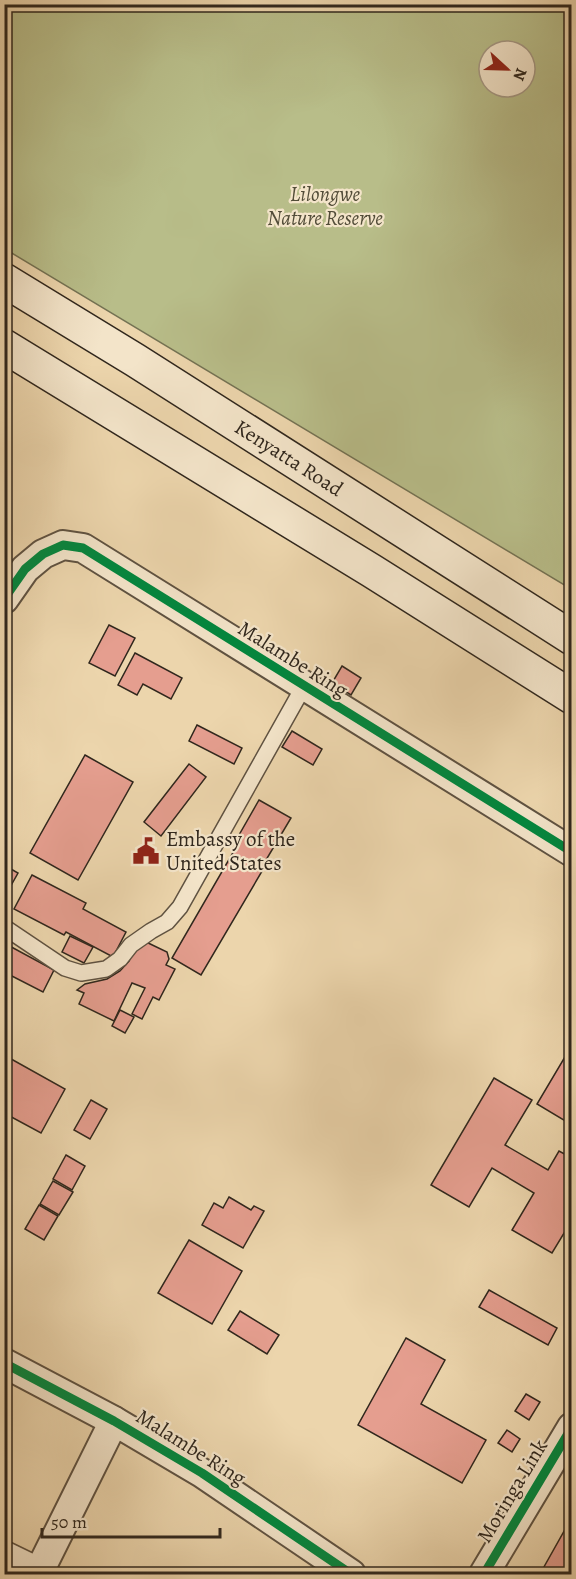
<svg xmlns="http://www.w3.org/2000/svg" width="576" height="1579" font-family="Alegreya,serif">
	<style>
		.green { fill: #b8bd89; stroke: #747253; stroke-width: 1.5; fill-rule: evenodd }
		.building { fill: #e59e8f; stroke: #30271d; stroke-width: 1.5 }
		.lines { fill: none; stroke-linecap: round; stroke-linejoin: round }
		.service-casing { stroke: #5f5241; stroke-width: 18 }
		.minor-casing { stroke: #5f5241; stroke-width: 32 }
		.tertiary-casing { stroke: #5f5241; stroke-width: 36 }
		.secondary-casing { stroke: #30271d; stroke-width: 36 }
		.service { stroke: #f3e4c9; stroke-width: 15 }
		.minor { stroke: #f3e4c9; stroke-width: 28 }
		.tertiary { stroke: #f3e4c9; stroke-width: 33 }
		.secondary { stroke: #f3e4c9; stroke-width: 33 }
		.cycleway-casing { stroke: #f3e4c9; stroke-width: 13 }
		.cycleway { stroke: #00873e; stroke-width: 9 }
		.labels { text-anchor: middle; stroke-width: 4.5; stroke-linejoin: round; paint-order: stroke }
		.park-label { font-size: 21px; font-style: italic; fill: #524c38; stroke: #f3e4c9 }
		.street-label { font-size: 21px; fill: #30271d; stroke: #f3e4c9 }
		.poi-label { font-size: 21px; fill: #30271d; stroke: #f3e4c9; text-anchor: start }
	</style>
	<rect width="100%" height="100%" fill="#ecd5ac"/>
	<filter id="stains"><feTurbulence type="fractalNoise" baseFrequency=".00333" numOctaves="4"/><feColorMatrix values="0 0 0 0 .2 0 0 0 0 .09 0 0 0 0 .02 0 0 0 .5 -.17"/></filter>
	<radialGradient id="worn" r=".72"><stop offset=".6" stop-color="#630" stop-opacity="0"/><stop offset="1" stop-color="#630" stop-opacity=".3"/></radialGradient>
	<path class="green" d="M4,5H571V589L5,249ZM489,51H525V87H489Z"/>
	<g class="building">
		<path d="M109,625L135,638L115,676L89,663Z"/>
		<path d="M135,653L182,678L171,699L143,684L137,695L118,685Z"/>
		<path d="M342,666L361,678L351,695L332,683Z"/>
		<path d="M197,725L242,748L234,764L189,741Z"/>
		<path d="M292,731L322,749L313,765L282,747Z"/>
		<path d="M85,755L133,782L78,880L30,853Z"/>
		<path d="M189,764L206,777L161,836L144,822Z"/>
		<path d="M259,800L291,818L266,860L268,861L201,975L172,958L238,844L235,842Z"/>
		<path d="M4,865L18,873L4,898Z"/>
		<path d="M32,875L86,903L83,909L126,932L113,957L66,932L64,935L14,909Z"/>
		<path d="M70,936L93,947L84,963L62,952Z"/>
		<path d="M144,941L167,952L169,959L166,965L175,969L159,1000L153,997L142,1019L132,1014L145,988L132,983L114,1021L79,1004L84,993L77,990L85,984L107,979L120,971L129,961L137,944Z"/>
		<path d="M4,943L54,970L43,992L4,972Z"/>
		<path d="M120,1010L134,1017L125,1033L112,1026Z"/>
		<path d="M572,1045V1125L537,1104Z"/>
		<path d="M4,1055L65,1089L41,1133L4,1113Z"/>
		<path d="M494,1078L532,1100L505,1145L548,1170L559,1151L572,1158V1220L552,1253L512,1230L534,1193L492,1168L469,1207L431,1185Z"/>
		<path d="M91,1100L107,1109L90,1139L74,1130Z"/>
		<path d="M66,1155L85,1166L72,1190L53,1179Z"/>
		<path d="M53,1181L73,1192L59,1215L40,1204Z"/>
		<path d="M229,1197L251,1210L254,1206L264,1211L243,1248L202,1225L214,1203L223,1208Z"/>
		<path d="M39,1205L58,1216L44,1240L25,1229Z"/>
		<path d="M189,1240L242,1271L212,1324L158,1293Z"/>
		<path d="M489,1290L557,1328L548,1345L479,1307Z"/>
		<path d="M240,1311L279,1335L267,1354L228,1330Z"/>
		<path d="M406,1338L445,1360L421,1404L486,1440L462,1483L358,1425Z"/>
		<path d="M526,1394L540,1402L529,1420L515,1411Z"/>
		<path d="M507,1430L520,1439L512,1452L498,1443Z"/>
		<path d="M572,1517V1560L563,1574H540Z"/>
	</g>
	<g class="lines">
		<defs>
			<path id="service" d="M4,927L65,968L81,973L106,969L120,959L131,945L151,931L167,922L180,907L304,686"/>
			<g id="minor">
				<path d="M4,599L25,569L43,554L63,545L83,548L572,852"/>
				<path d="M4,1363L114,1421L202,1473L351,1574"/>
				<path d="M38,1574L114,1421"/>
				<path d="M484,1574L572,1427"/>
			</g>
			<path id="tertiary" d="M4,1558L37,1574"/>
			<g id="secondary">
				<path id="s1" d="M4,280L135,360L572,638"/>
				<path d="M4,346L372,571L572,697"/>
			</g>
		</defs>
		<use href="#service" class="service-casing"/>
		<use href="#minor" class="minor-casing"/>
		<use href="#tertiary" class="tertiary-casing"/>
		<use href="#secondary" class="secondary-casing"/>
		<use href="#service" class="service"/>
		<use href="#minor" class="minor"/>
		<use href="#tertiary" class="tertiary"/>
		<use href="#secondary" class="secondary"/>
		<defs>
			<g id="cycleway">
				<path d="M4,599L25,569L43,554L63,545L83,548L572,852"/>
				<path d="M4,1363L114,1421L202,1473L351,1574"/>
				<path d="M484,1574L572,1427"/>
			</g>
		</defs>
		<use href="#cycleway" class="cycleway-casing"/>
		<use href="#cycleway" class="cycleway"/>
	</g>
	<defs>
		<symbol id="civic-bare" viewBox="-9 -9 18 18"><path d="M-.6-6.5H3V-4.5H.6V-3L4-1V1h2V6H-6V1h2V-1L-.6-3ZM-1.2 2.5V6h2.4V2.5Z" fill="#8f2418" stroke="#f3e4c9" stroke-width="2.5" paint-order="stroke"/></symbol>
	</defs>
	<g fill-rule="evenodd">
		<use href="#civic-bare" x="127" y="832" width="38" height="38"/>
	</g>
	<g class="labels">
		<g class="park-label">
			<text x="325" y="201">Lilongwe<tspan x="325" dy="24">Nature Reserve</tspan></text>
		</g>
		<g class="street-label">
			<text dy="7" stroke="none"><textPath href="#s1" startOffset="336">Kenyatta Road</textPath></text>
			<text transform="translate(293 659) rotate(32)" y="7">Malambe Ring</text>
			<text transform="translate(191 1447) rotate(32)" y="7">Malambe Ring</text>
			<text transform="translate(512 1491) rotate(-59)" y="7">Moringa Link</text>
		</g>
		<g class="poi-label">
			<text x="166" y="846">Embassy of the<tspan x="166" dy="24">United States</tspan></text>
		</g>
	</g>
	<rect width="576" height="1579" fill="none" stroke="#ecd5ac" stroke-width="24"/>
	<rect x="6" y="6" width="564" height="1567" fill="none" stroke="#30271d" stroke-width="3"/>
	<rect x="12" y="12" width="552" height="1555" fill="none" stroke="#30271d" stroke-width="1.5"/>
	<g transform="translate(507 69) rotate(112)"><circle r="28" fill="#f3e4c9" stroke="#a59884" stroke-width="1.5"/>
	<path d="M0-4.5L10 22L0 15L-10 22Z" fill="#8f2418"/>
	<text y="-9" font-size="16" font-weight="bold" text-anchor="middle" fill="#30271d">N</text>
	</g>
	<path d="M42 1528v9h178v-9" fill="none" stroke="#30271d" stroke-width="3"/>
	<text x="51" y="1528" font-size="18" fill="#30271d" stroke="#f3e4c9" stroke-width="4.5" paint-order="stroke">50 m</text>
	<rect width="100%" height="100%" filter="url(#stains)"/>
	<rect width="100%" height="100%" fill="url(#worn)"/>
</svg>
